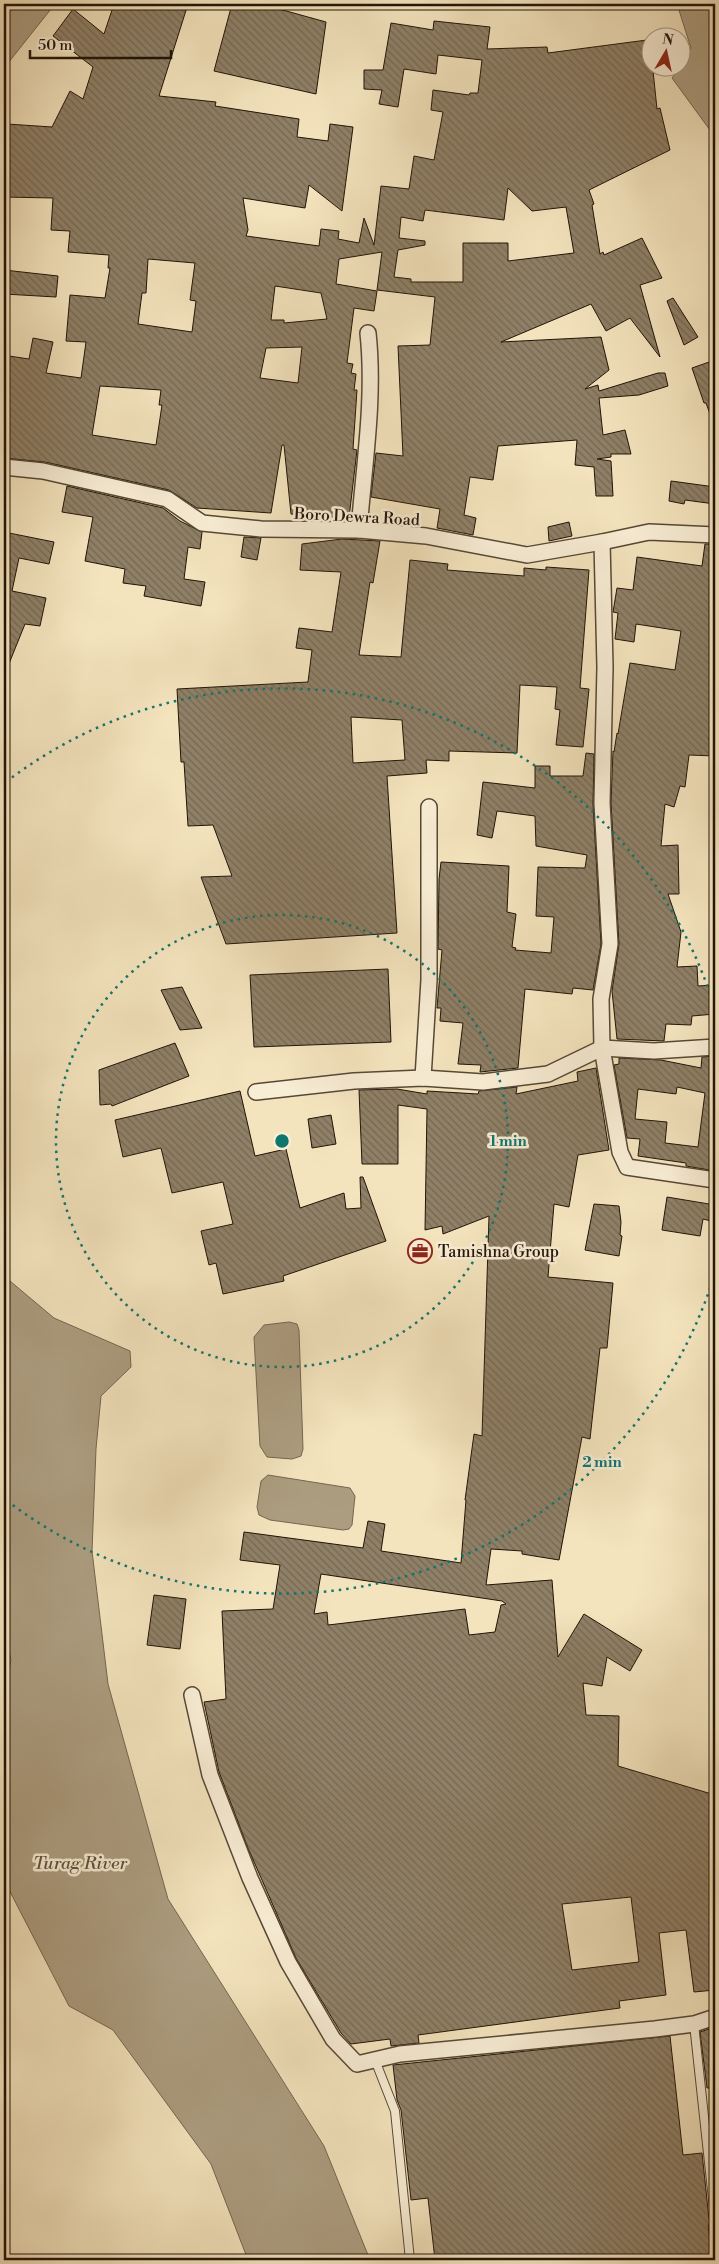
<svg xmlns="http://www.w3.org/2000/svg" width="719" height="2264" font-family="'Libre Bodoni',serif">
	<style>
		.water { fill: #ac9d80; stroke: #746650 }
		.building { fill: url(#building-back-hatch); stroke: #211408; fill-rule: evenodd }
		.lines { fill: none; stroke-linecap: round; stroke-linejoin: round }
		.lane-casing { stroke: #564836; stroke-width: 10 }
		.street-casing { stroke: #564836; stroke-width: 18 }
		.lane { stroke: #f8edd5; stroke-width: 8 }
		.street { stroke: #f8edd5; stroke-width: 15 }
		.ring { fill: none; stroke: #0f766e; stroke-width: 2.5; stroke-dasharray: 2.5 5 }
		.labels { text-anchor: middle; stroke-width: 5; stroke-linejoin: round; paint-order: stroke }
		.street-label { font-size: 16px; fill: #211408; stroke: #f8edd5 }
		.poi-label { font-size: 16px; fill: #211408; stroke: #f8edd5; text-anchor: start }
		.water-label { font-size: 18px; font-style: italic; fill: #60523e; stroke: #f8edd5 }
		.centre { fill: #0f766e; stroke: #f8edd5; stroke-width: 2.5 }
		.ring-label { font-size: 15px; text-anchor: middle; font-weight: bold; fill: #0f766e; stroke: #f8edd5; stroke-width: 5; stroke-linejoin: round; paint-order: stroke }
	</style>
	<defs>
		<pattern id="building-back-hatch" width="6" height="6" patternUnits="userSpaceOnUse" patternTransform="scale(1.25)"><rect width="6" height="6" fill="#8f8067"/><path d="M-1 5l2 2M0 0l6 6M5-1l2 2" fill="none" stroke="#746853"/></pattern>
	</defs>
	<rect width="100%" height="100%" fill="#f4e4be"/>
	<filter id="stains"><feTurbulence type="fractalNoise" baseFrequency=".004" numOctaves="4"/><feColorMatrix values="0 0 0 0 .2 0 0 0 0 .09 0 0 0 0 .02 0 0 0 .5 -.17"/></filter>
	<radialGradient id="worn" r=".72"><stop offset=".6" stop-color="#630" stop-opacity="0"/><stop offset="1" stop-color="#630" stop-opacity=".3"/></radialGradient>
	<g class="water">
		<path d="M4,4H55L4,68Z"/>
		<path d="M677,4H715V137L672,78L679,68H682V63L691,48Z"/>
		<path d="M4,1276L54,1318L130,1351L131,1367L101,1396L96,1449L92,1551L108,1684L168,1899L324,2146L370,2260H248L211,2164L113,2030L69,2006L4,1880V1692L11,1660L4,1629Z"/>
		<path d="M289,1322L297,1324L299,1330L303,1449L301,1456L292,1459L267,1457L260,1446L254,1337L264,1325Z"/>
		<path d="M268,1475L350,1488L355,1496L352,1525L349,1529L343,1530L270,1520L259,1515L257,1507L261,1481Z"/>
	</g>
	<g class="building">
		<path d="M114,4H188L159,96L216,102L215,106L299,119L297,137L328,141L330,124L353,127L342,211L309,185L305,208L243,198L248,230L246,236L319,246L321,229L339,231L338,239L359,243L364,218L374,245L381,186L409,189L414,156L434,160L443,112L431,110L433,90L469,95L470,93H478L482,60L438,55L436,74L404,69L398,107L379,104L382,90L364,89V70H383L391,23L433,30L434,21L490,27L487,49L547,47L548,53L647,40L650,61H652L657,109L660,108L670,150L589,190L594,204L592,205L600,254L603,252L604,255L642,238L662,278L640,285L660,357L630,318L606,331L591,304L501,342L601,337L609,370L585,389L598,385L599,391L658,373H665L668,386L639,395L599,398L603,435L625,430L631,454H611V457L597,459L611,461L613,496H596L594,467L575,465L577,440L498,446L493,480L470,477L464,515L476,518L473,535L437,528L440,509L371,497L376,453L403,456L398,346L430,345L435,297L377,290L382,252L339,259L336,284L377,291L374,311L354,308L347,363L353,364L351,373L356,374L354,390H357L353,449L357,450L349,518L291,514L284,445H282L271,513L197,508L169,490L45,462L4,458V383L9,356L29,359L33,338L53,342L46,373L81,378L86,342L66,341L70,295L105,298L110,268H108L109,255L68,252L70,231L51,230L53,198L4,197V148L7,124L52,127L70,91L83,99L93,67L53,36L73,9L104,34ZM508,188L532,211L566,207L574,253L508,261V243H463V282H411V279L394,277L398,250L425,245V241L399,238L401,217L423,221L425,210L504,220ZM148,259L195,263L190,300L196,301L192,332L138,324L142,293H146ZM275,286L321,293L327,319L284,323V320H271ZM302,347L298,383L260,378L266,348ZM100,386L161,390L159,405H162L156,445L92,435Z"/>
		<path d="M232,4H261L326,22L316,94L214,71Z"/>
		<path d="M4,270L58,276L56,297L4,294Z"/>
		<path d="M673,298L698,337L684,345L667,301Z"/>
		<path d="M715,360V424L714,425L706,403H704L692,368Z"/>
		<path d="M671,481L715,487V504L685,500L684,504L669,501Z"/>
		<path d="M67,486L163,508L180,521L202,532L200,549L188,547L184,579L205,582L201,606L144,596L146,586L123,583L125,569L85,561L93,517L62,512Z"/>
		<path d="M569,522L572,536L549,541L548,527Z"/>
		<path d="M4,532L54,542L49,564L19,558L12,591L46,598L40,626L25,624L4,676Z"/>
		<path d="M244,537L261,538L257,560L241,557Z"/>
		<path d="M342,539L380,541L373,583L370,582L359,655L401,657L410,560L448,564L447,570L524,576V568L546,570V567L589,570L580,688L589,689L583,747L556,745L560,710L555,709L557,687L520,685L517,753L449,751V761L426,760L427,773L387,776L397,933L226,944L201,877L232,876L213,825L188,826L184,762H181L177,689L308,682L312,650L296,648L299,628L332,632L341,572L300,570L302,544ZM351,717L402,720L405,760L353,763Z"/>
		<path d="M705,544H715V706L709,740L715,741V756L689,755L685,787L680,786L674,807L665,804L661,846L678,845L679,894H668L681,932L677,967L697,966L698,986L715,985V1014L692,1016L691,1025L666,1024L664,1041L617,1039L612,991L619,944L611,803L613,751L614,752L617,733L618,734L630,663L675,670L681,631L636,624L634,642L615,639L618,613L613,612L617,588L633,590L637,557L702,566Z"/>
		<path d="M586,753L594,754L593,804L601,944L593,990L573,988L572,994L525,989L518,1068L480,1072L481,1065L458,1064L463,1023L440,1021L441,1008H437L442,950L438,949L439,879L441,862L509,866L507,912L516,914L512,947L516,948L515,950L551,953L554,917L536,916L538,867L585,868L587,855L536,846L535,816L497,811L492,838L477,835L483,782L535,788V766H550V776H583Z"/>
		<path d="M388,969L391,1042L254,1047L250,975Z"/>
		<path d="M182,987L202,1028L180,1030L161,990Z"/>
		<path d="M175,1043L189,1076L112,1106L111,1104L100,1105L99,1070Z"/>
		<path d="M715,1056V1171L686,1166V1163L638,1156L640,1139L627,1138L614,1065L619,1064V1058L661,1060L701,1068L702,1057ZM677,1087L705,1093L698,1147L665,1143L667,1122L635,1119L638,1089L676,1094Z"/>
		<path d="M596,1068L609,1150L578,1155L569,1207L554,1204L548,1277L613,1283L607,1348H600L590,1439L582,1437L559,1560L522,1554V1551L491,1549L486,1585L552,1580L558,1657L584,1614L642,1650L630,1671L607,1657L602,1686L583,1683L586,1715L619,1716L618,1766L715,1795V1990L694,1992L686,1930L659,1933L666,1995L619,2001L620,2008L418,2035L419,2043L391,2046L390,2039L351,2044L341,2033L296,1958L248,1848L219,1772L204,1702L226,1699L222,1611L273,1609L280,1565L240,1560L244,1532L363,1548L368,1521L385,1524L381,1551L461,1563L466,1500H465L474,1434L482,1436L489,1216L443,1234L442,1226L425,1230L427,1109L398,1105V1164H362L359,1090L397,1089L427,1094V1091L478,1094L479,1091L517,1087L516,1094L578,1081L577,1072ZM321,1574L502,1601L506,1604L501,1605L495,1632L469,1635L465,1609L328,1625L327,1612L314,1614ZM631,1897L639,1962L572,1970L562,1904Z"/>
		<path d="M240,1091L255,1156L286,1149L300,1208L344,1193L346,1209L361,1208L360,1177H363L386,1241L283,1276L284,1281L223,1294L216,1263L209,1265L201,1231L233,1224L223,1182L172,1193L161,1148L123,1157L115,1120Z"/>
		<path d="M331,1115L336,1144L312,1148L308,1119Z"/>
		<path d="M667,1197L715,1205V1222L703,1219L700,1236L662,1230Z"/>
		<path d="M594,1204L619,1206L621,1222L620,1235L622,1236L619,1256L585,1250Z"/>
		<path d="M154,1595L186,1599L180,1649L147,1645Z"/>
		<path d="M715,2027V2088H707L700,2032Z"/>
		<path d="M670,2036L683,2155L702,2153L709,2219L715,2224L708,2225L712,2256L694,2257L695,2260H435L428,2198L411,2200L401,2110L397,2100L393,2065Z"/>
	</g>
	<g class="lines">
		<defs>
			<g id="lane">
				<path d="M694,2024L715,2218"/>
				<path d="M375,2060L395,2111L410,2260"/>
			</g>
			<g id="street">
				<path d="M4,467L43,471L167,499L202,523L261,529L359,530L426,536L527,555L602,542L649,532L715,535"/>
				<path d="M359,530C364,465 375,398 368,333"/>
				<path d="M602,542L605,667L602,803L610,944L601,999L602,1048L620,1152L627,1167L715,1180"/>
				<path d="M423,1078L429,980V807"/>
				<path d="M256,1092L354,1081L423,1078L483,1082L548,1074L602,1048L654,1051L715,1047"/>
				<path d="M192,1695L210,1775L250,1878L288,1962L333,2039L357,2064L400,2054L655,2029L694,2024L715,2017"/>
			</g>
		</defs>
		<use href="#lane" class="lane-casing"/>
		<use href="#street" class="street-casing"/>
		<use href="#lane" class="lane"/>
		<use href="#street" class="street"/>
	</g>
	<g class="ring">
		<circle cx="282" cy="1141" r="226"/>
		<path d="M715 1273A453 453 0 0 1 6 1500M6 782A453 453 0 0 1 715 1009"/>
	</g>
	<defs>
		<symbol id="office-ring" viewBox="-11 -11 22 22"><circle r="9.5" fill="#f8edd5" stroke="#8f2418" stroke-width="1.5"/><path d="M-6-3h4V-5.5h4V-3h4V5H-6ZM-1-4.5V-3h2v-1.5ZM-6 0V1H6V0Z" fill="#8f2418"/></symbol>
	</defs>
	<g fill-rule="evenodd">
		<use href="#office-ring" x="406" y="1237" width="28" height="28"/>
	</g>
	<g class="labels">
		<g class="street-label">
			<text transform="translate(357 516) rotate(3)" y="6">Boro Dewra Road</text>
		</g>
		<g class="poi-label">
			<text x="438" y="1257">Tamishna Group</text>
		</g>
		<g class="water-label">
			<text x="80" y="1869">Turag River</text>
		</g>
	</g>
	<circle cx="282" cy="1141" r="8" class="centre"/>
	<g class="ring-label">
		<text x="508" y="1146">1 min</text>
		<text x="602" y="1467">2 min</text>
	</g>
	<rect width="719" height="2264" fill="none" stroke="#f4e4be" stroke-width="20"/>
	<rect x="5" y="5" width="709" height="2254" fill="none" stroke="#211408" stroke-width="2.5"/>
	<rect x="10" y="10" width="699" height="2244" fill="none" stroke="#211408"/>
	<g transform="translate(666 52) rotate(9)"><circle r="24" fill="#f8edd5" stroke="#a29683"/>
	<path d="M0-4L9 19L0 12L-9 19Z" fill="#8f2418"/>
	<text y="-8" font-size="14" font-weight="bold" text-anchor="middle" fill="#211408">N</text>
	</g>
	<path d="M30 50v8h141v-8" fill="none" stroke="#211408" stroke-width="2.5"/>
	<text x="38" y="50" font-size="15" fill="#211408" stroke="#f8edd5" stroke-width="4" paint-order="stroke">50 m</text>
	<rect width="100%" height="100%" filter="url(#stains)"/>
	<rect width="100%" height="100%" fill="url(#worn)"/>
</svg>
